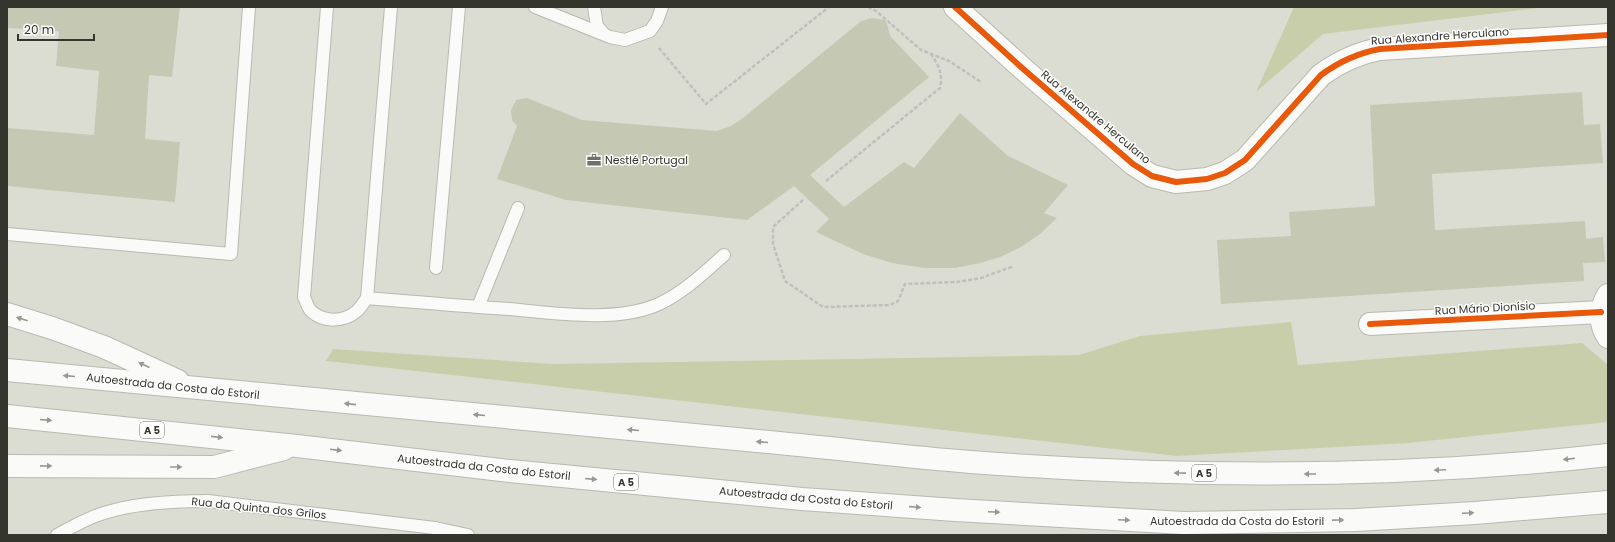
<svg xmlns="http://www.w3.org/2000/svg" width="1615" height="542" font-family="Poppins,sans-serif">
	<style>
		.green { fill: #c9ceaa }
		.building { fill: #c5c8b3 }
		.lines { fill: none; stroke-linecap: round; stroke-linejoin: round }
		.lane-casing { stroke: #b8b9b0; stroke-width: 14 }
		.street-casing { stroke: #b8b9b0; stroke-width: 24 }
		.highway-casing { stroke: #b8b9b0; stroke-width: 24 }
		.path { stroke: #bfc0bd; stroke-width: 2.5; stroke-dasharray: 4 2; stroke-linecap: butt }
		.lane { stroke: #fafaf8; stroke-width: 12 }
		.street { stroke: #fafaf8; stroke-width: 22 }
		.highway { stroke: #fafaf8; stroke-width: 22 }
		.cycleway-casing { stroke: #fff; stroke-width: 8 }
		.cycleway { stroke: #e8590c; stroke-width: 6 }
		.oneway { fill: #979893 }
		.labels { text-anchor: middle; stroke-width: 3; stroke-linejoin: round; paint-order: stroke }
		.shield { fill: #fff; stroke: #71726d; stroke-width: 1 }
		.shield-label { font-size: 10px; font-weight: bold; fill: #34362e }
		.street-label { font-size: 11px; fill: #34362e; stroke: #fff }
		.poi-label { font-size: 11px; fill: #34362e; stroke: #fff; text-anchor: start }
	</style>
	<rect width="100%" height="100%" fill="#dcddd2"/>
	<g class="green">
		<path d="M1294,7H1547L1323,34L1256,92Z"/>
		<path d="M1291,322L1298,365L1582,343L1608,365V422L1408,443L1177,456L326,361L333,349L554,364L1079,355L1140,336Z"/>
	</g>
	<g class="building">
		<path d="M7,7H180L172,77L149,75L145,139L180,142L175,202L7,186V128L94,135L99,71L56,66L59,31L7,28Z"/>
		<path d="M871,18L885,20L888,27L890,36L929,77L810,175L844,207L904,162L914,168L960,113L1008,156L1068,185L1044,213L1057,218L1040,234L1021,247L1000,257L980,263L955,268H924L892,263L863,254L816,232L829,219L794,186L747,220L566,200L497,179L517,126L512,120L511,110L516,100L527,98L582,120L717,131L731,126L743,118L861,21Z"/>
		<path d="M1582,92L1584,125L1600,124L1603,163L1432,174L1435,230L1585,221L1586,239L1603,237L1605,262L1583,263L1584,281L1221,304L1217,240L1291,236L1289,212L1375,206L1370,105Z"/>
	</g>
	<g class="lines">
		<defs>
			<g id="lane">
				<path d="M327,7L304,297C306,301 308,308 311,311C324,323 344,322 357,311C361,307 364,302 367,298"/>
				<path d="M391,7L367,298C415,302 462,306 509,309C554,313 617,323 659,304C683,293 704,273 724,255"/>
				<path d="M535,7L610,37L625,40L650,31L657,21L662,7"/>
				<path d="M594,7L597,26L604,34"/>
				<path d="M7,234L231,254L249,7"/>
				<path d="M436,268L459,7"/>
				<path d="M478,307L518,208"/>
				<path d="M435,528L468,535"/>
				<path d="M57,535C72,527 87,518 104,513C135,503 176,501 208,501L435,528L440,535"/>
			</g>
			<g id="street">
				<path d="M955,7L1021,67L1133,164L1152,176L1176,182L1207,179L1225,173L1245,160L1321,75C1340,61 1358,53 1380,49L1608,35"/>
				<path d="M1608,295C1600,308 1599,324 1608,337"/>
				<path d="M1370,324L1601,312"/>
			</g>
			<g id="highway">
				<path d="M7,314L52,328L104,347L178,381"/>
				<path d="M7,370C264,394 521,420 779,443C843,449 907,457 971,462C1183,478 1397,479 1608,455"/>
				<path d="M7,416L297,446L510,471L802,499L955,510L1184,523L1356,520L1475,513L1608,502"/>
				<path d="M7,466L214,467L284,449"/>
			</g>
		</defs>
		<use href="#lane" class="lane-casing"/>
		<use href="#street" class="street-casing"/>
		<use href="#highway" class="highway-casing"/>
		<g class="path">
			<path d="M868,7L876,11L921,50L949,61L981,82"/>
			<path d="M659,48L706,104L829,7"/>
			<path d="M826,181L940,88C943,74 939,66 931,54"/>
			<path d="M803,200L773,227V244L785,281L823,307L890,305L898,301L905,284L957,282L981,278L1014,266"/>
		</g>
		<use href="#lane" class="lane"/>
		<use href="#street" class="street"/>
		<use href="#highway" class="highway"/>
		<defs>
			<g id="cycleway">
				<path d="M955,7L1021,67L1133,164L1152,176L1176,182L1207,179L1225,173L1245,160L1321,75C1340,61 1358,53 1380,49L1608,35"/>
				<path d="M1370,324L1601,312"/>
			</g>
		</defs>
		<use href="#cycleway" class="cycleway-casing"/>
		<use href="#cycleway" class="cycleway"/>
	</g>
	<defs><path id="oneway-solid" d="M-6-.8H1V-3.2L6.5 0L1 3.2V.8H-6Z"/></defs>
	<g class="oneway">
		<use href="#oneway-solid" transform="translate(22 319) rotate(-163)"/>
		<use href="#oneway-solid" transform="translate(144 365) rotate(-155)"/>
		<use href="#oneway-solid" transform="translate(69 376) rotate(-175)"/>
		<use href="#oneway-solid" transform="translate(350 404) rotate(-174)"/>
		<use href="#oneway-solid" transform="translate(479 415) rotate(-175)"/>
		<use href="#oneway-solid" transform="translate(46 420) rotate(5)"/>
		<use href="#oneway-solid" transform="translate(633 430) rotate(-175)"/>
		<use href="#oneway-solid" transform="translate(217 437) rotate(6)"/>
		<use href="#oneway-solid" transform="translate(762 442) rotate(-175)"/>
		<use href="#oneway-solid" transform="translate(336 450) rotate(7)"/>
		<use href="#oneway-solid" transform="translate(1569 459) rotate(173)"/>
		<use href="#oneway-solid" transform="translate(46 466) rotate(1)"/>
		<use href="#oneway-solid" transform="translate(176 467)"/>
		<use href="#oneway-solid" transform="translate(1440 470) rotate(177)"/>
		<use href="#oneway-solid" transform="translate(1180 473) rotate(-179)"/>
		<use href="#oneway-solid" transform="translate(1310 474) rotate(-180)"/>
		<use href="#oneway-solid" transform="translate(591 479) rotate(5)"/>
		<use href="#oneway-solid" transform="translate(915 507) rotate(4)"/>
		<use href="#oneway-solid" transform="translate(994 512) rotate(3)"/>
		<use href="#oneway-solid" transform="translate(1468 513) rotate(-3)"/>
		<use href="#oneway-solid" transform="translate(1124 520) rotate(3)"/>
		<use href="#oneway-solid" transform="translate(1338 520) rotate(-1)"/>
	</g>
	<defs>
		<symbol id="office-bare" viewBox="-9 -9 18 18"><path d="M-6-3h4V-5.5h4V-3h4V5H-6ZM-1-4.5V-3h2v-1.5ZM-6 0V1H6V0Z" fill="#6f7067" stroke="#fff" stroke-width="2.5" paint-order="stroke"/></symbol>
	</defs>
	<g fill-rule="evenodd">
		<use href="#office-bare" x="584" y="150" width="20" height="20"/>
	</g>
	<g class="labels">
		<g class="shield">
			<rect x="140" y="422" width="24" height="16" rx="3"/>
			<rect x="1192" y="465" width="24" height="16" rx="3"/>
			<rect x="614" y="474" width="24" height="16" rx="3"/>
		</g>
		<g class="shield-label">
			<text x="152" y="434">A 5</text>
			<text x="1204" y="477">A 5</text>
			<text x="626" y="486">A 5</text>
		</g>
		<g class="street-label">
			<text transform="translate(1440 36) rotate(-4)" y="4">Rua Alexandre Herculano</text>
			<text transform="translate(1096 117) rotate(40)" y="4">Rua Alexandre Herculano</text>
			<text transform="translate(1485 308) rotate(-3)" y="4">Rua Mário Dionísio</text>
			<text transform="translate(173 386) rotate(6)" y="4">Autoestrada da Costa do Estoril</text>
			<text transform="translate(484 467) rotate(6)" y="4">Autoestrada da Costa do Estoril</text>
			<text transform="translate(806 498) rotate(5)" y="4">Autoestrada da Costa do Estoril</text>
			<text transform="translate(259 508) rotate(6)" y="4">Rua da Quinta dos Grilos</text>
			<text x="1237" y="525">Autoestrada da Costa do Estoril</text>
		</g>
		<g class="poi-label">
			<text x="605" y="164">Nestlé Portugal</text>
		</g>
	</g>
	<rect width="1615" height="542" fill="none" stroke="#34362e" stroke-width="16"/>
	<path d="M18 34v6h76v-6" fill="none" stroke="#34362e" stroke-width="2"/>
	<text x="24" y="34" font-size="12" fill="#34362e" stroke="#ffffff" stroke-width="3" paint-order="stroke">20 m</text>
</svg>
